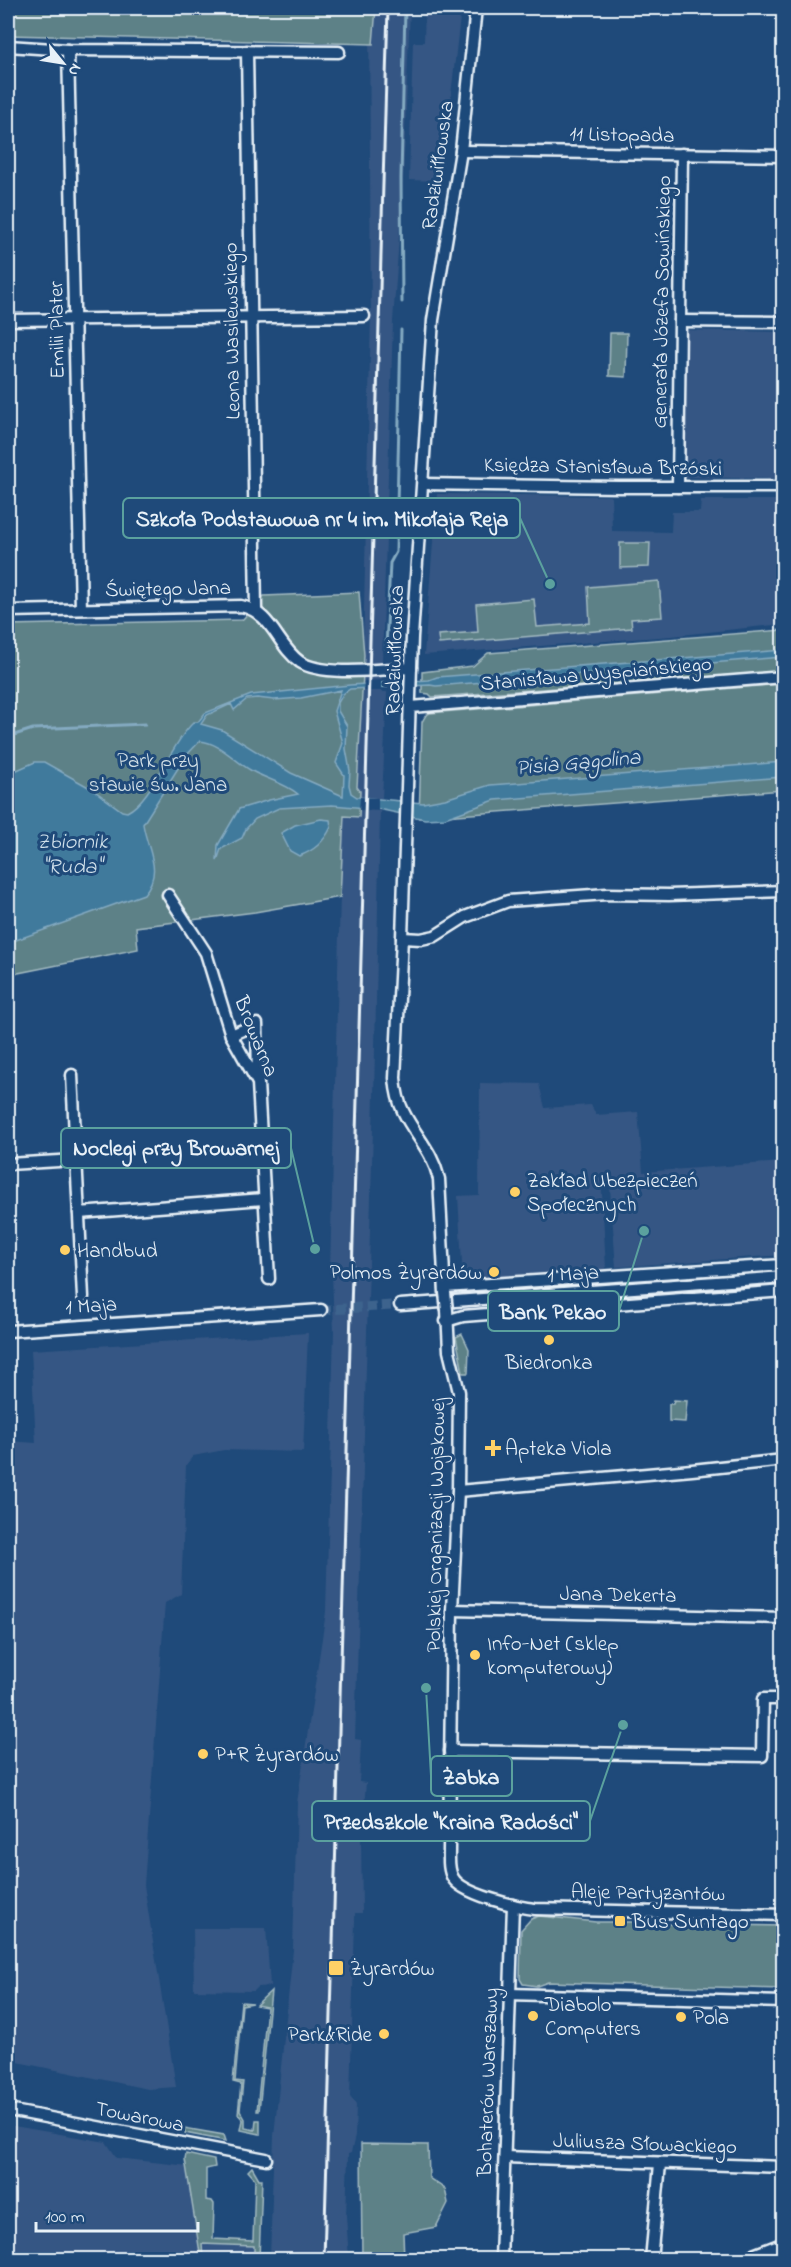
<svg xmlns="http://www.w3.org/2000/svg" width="791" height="2267" font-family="'Indie Flower',sans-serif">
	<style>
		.built { fill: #365784 }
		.green { fill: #5d8187; stroke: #a2b9c0; stroke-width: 1.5 }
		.water { fill: #417a9c; stroke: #84aac1; stroke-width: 1.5; fill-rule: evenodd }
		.pier { fill: #1f4a7a }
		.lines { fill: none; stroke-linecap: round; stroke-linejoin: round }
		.stream { stroke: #84aac1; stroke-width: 3 }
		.minor-tunnel { stroke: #3d638d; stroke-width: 10; stroke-dasharray: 10 5; stroke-linecap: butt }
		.minor-casing { stroke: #e8f1f8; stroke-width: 15 }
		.minor { stroke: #1f4a7a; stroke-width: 10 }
		.rail { stroke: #e8f1f8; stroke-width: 3 }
		.minor-bridge-casing { stroke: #e8f1f8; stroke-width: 15; stroke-linecap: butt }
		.minor-bridge { stroke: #1f4a7a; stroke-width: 10 }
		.poi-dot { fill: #ffd166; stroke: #1f4a7a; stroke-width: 2 }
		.labels { text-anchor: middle; stroke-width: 6; stroke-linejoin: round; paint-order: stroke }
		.street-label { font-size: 21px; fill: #e8f1f8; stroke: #1f4a7a }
		.park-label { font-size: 21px; fill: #d3e0e7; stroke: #1f4a7a }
		.poi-label { font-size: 21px; fill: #e8f1f8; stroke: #1f4a7a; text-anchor: start }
		.water-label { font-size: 22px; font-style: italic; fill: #cfdfea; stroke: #1f4a7a }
		.leader { fill: none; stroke: #5ba19e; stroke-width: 2 }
		.callout-dot { fill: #5ba19e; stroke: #1f4a7a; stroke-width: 2 }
		.callout { fill: #1f4a7a; stroke: #5ba19e; stroke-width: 2 }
		.callout-label { font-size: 22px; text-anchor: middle; font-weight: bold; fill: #e8f1f8 }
	</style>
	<rect width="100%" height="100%" fill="#1f4a7a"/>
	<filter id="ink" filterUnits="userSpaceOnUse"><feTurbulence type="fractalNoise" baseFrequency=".0167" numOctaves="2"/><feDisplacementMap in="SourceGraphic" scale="12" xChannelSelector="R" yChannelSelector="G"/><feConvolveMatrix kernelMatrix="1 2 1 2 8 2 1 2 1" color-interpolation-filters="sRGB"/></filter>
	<g filter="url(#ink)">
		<g class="built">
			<path d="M369,8H410L403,181L393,321L381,692H387L382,798H378V810L380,811L374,1095L355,1739L361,1740L359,1782L366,1783L361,1840L362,1913H355V1919L350,2097L356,2104L355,2136L351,2153L348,2154L346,2216L349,2259L270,2260L274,2136L293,1950L297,1803L326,1612L334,1332L332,1270H330L340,897L344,816H359L360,791L357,787L364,666L363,652L371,313Z"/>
			<path d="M425,8H461L441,181L409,180L413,42H424Z"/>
			<path d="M686,330L783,332V479L684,477Z"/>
			<path d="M437,494L611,496L612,531L671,532L672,512H700L701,500H783V624L671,636L424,655Z"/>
			<path d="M480,1083L539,1084L545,1108L591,1105L596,1115L638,1112L643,1172L783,1162V1255L616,1267L609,1174L601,1176L606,1269L463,1279L458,1196L479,1195Z"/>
			<path d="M308,1333L303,1452L224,1450L193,1456L186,1465L181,1594L165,1603L144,1885L176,2087L148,2089L8,2060V1441L36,1443L31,1350Z"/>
			<path d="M193,1928H266L270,1986L258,1987L254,1991L194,1990Z"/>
			<path d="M8,2125L106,2142L117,2158L188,2166L201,2244L255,2246L254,2259H8Z"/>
		</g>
		<g class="green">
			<path d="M8,8H376L373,44L8,35Z"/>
			<path d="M610,333H627L626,377L609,376Z"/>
			<path d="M620,543H650L649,567L620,568Z"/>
			<path d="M659,581L662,617L631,619L632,628L439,644L438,635L478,632L476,604L534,599L537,627L590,623L588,587Z"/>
			<path d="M359,592L364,655L357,787L360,791L359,817L344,816L340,897L255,912L136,927L138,949L8,975V625L242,620L264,596Z"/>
			<path d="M783,630V671L432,697L429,694L422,693V672L473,666L488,653Z"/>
			<path d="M783,684V790L419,818L422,722L426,715L430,713Z"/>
			<path d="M462,1334L469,1349L468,1373H463L456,1337Z"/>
			<path d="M674,1400L687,1401L685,1422L669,1421V1404H673Z"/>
			<path d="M539,1916L596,1922H639L643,1919H653L659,1924L783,1926V1989L548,1982L537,1986L523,1984L520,1979L521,1930L531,1919Z"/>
			<path d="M271,1991L259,2111H257L267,2007L256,2005Z"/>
			<path d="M241,2002L253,2003L242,2005L235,2081L243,2082L240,2110L245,2119V2128L255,2130L256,2120H260V2134L241,2130L243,2120L238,2114L241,2084L233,2082Z"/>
			<path d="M184,2128L224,2135L226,2141L185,2133Z"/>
			<path d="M361,2144L428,2145L429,2178L445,2189L448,2203L436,2227L403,2233L404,2259H362Z"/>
			<path d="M186,2154L214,2160L215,2167L206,2169V2200L212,2201L214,2204L213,2239L253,2241L255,2179L248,2171L252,2167L259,2179H262L259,2259H254V2246L202,2244L203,2259H201L185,2159Z"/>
		</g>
		<g class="water">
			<path d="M783,650V657L436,686L430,685L350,689L343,694L338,703V711L347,726L346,749L350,771L349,785L351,793L357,797L423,803L445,799L490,785L783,762V777L495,800L445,818L425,819L378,809L332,805L279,808L255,819L246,829L242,838L221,849L217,861L218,845L239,809L269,800L298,794C285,783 266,779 252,771C235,762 221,743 200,741L185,757L143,824C147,850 164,871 144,894L8,943V774L35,762H44L92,789L122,811L127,812C152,800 171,743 194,722H198L205,713L251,695L350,685L429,680L437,677ZM341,690L334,711L343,743L336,763L344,775L343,796L291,773L222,730L201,724L207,715L231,704L234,710L247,699L257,698L274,700L301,698Z"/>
			<path d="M321,819L330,820L331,827C325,840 314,851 299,856L290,851L281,833L295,825Z"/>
		</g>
		<g class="pier">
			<path d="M381,680V691H363L364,681Z"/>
			<path d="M360,797L378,798V811L359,810Z"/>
		</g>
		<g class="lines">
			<g class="stream">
				<path d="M402,302L401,178L405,8"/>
				<path d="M386,648L390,563L396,552L401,330"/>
				<path d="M8,737L33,729L145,724"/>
			</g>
			<path class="minor-tunnel" d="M321,1310L400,1305"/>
			<defs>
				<g id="minor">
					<path d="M8,46L68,50L339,52"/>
					<path d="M68,50L81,609"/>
					<path d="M247,51L256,610"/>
					<path d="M461,151L784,156"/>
					<path d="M8,320L364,316"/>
					<path d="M680,321L784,322"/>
					<path d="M423,484L619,487H784"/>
					<path d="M678,487L682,154"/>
					<path d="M8,611L241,606C272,612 277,646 300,662C323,677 384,669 411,668"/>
					<path d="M411,707L784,677"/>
					<path d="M168,895L206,953L231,1035L258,1083L269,1279"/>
					<path d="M402,938L421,939L435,936L465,917L508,901L607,894L669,895L784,891"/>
					<path d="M231,1035L257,1024L258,1080"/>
					<path d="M72,1075L83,1297"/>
					<path d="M8,1164L76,1160"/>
					<path d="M79,1213L264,1199"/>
					<path d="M445,1287L784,1265"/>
					<path d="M445,1293L439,1179C432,1150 415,1136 403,1111C398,1101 396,1090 395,1078L402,938L412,637L433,320L461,151L476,8"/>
					<path d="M400,1305L784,1277"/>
					<path d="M447,1310L449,1351L459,1392L458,1491L452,1610L449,1850C449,1859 448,1870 453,1878C462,1894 516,1907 535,1909L784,1915"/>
					<path d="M446,1321L463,1316L784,1291"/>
					<path d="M8,1331L321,1310"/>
					<path d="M458,1491L692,1470L784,1460"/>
					<path d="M452,1610L784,1618"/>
					<path d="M450,1751L762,1756L763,1699H784"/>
					<path d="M509,1994L784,2002"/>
					<path d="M8,2110L266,2159"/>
					<path d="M505,2157L784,2167"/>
					<path d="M501,2260L513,1905"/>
					<path d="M651,2260L660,2164"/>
					<path d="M740,2260L779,2245L784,2249"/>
				</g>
			</defs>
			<use href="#minor" class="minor-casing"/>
			<use href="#minor" class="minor"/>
			<path class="rail" d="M324,2260L388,8"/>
			<defs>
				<path id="minor-bridge" d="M445,1293L447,1310"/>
			</defs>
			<use href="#minor-bridge" class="minor-bridge-casing"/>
			<use href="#minor-bridge" class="minor-bridge"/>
		</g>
	</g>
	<g class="poi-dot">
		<circle cx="515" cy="1192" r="6"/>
		<circle cx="65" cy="1250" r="6"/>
		<circle cx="494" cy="1272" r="6"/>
		<circle cx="549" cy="1340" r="6"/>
		<path d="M490 1439h6v6h6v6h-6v6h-6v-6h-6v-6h6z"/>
		<circle cx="475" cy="1655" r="6"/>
		<circle cx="203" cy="1754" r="6"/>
		<rect x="614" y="1915" width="12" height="12" rx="3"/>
		<rect x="328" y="1960" width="16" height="16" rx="3"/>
		<circle cx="533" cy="2016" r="6"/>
		<circle cx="681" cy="2017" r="6"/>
		<circle cx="384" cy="2034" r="6"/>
	</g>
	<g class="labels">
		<g class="street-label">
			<text transform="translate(622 134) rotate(1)" y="7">11 Listopada</text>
			<text transform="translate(437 165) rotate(-82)" y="7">Radziwiłłowska</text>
			<text transform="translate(661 302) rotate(-89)" y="7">Generała Józefa Sowińskiego</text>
			<text transform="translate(56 330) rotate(-91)" y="7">Emilii Plater</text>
			<text transform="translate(231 331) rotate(-91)" y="7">Leona Wasilewskiego</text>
			<text transform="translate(603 466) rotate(1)" y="7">Księdza Stanisława Brzóski</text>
			<text transform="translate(168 588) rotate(-1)" y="7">Świętego Jana</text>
			<text transform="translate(394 650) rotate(-88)" y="7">Radziwiłłowska</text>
			<text transform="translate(596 673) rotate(-5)" y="7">Stanisława Wyspiańskiego</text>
			<text transform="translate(257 1036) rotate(68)" y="7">Browarna</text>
			<text transform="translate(573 1273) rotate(-4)" y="7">1 Maja</text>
			<text transform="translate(91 1305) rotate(-4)" y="7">1 Maja</text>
			<text transform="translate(435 1525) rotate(-89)" y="7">Polskiej Organizacji Wojskowej</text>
			<text transform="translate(618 1594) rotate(1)" y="7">Jana Dekerta</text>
			<text transform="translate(648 1892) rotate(1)" y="7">Aleje Partyzantów</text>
			<text transform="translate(487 2082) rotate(-88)" y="7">Bohaterów Warszawy</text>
			<text transform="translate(140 2116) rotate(11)" y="7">Towarowa</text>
			<text transform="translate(645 2143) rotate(2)" y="7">Juliusza Słowackiego</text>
		</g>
		<g class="park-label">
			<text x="158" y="767">Park przy<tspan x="158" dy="24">stawie św. Jana</tspan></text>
		</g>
		<g class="poi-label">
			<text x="527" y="1187">Zakład Ubezpieczeń<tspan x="527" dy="24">Społecznych</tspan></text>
			<text x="77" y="1257">Handbud</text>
			<text x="482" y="1279" text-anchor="end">Polmos Żyrardów</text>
			<text x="549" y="1369" text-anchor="middle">Biedronka</text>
			<text x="505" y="1455">Apteka Viola</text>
			<text x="487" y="1650">Info-Net (sklep<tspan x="487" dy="24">komputerowy)</tspan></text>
			<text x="215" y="1761">P+R Żyrardów</text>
			<text x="632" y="1928">Bus Suntago</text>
			<text x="350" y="1975">Żyrardów</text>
			<text x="545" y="2011">Diabolo<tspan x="545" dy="24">Computers</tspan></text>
			<text x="693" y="2024">Pola</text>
			<text x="372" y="2041" text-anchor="end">Park&amp;Ride</text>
		</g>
		<g class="water-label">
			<text transform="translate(578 761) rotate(-5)" y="8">Pisia Gągolina</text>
			<text x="72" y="848">Zbiornik<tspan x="72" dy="25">"Ruda"</tspan></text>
		</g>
	</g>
	<path class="leader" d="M550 584L520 518M315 1249L291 1148M644 1231L619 1311M426 1688L431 1776M623 1725L590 1821"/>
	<g class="callout-dot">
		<circle cx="550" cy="584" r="6"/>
		<circle cx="315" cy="1249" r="6"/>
		<circle cx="644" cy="1231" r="6"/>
		<circle cx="426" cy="1688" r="6"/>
		<circle cx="623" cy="1725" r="6"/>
	</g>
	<g class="callout">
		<rect x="123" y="498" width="397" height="40" rx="6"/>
		<rect x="61" y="1128" width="230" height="40" rx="6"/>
		<rect x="488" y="1291" width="131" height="40" rx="6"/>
		<rect x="431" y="1756" width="81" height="40" rx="6"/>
		<rect x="312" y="1801" width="278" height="40" rx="6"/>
	</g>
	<g class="callout-label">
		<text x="322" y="526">Szkoła Podstawowa nr 4 im. Mikołaja Reja</text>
		<text x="176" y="1155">Noclegi przy Browarnej</text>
		<text x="553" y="1319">Bank Pekao</text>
		<text x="471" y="1784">Żabka</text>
		<text x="451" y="1829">Przedszkole "Kraina Radości"</text>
	</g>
	<rect width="791" height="2267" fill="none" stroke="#1f4a7a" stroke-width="30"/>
	<rect x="15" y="15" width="761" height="2237" fill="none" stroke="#e8f1f8" stroke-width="2" filter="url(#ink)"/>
	<g transform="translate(63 63) rotate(120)" stroke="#1f4a7a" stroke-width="4.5" paint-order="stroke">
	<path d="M0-4.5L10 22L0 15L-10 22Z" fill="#e8f1f8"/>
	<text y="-9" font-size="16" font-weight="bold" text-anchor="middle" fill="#e8f1f8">N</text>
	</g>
	<path d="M36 2222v9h162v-9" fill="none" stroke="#e8f1f8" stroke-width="3"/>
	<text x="45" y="2222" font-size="18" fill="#e8f1f8" stroke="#1f4a7a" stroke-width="4.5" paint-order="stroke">100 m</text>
</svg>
